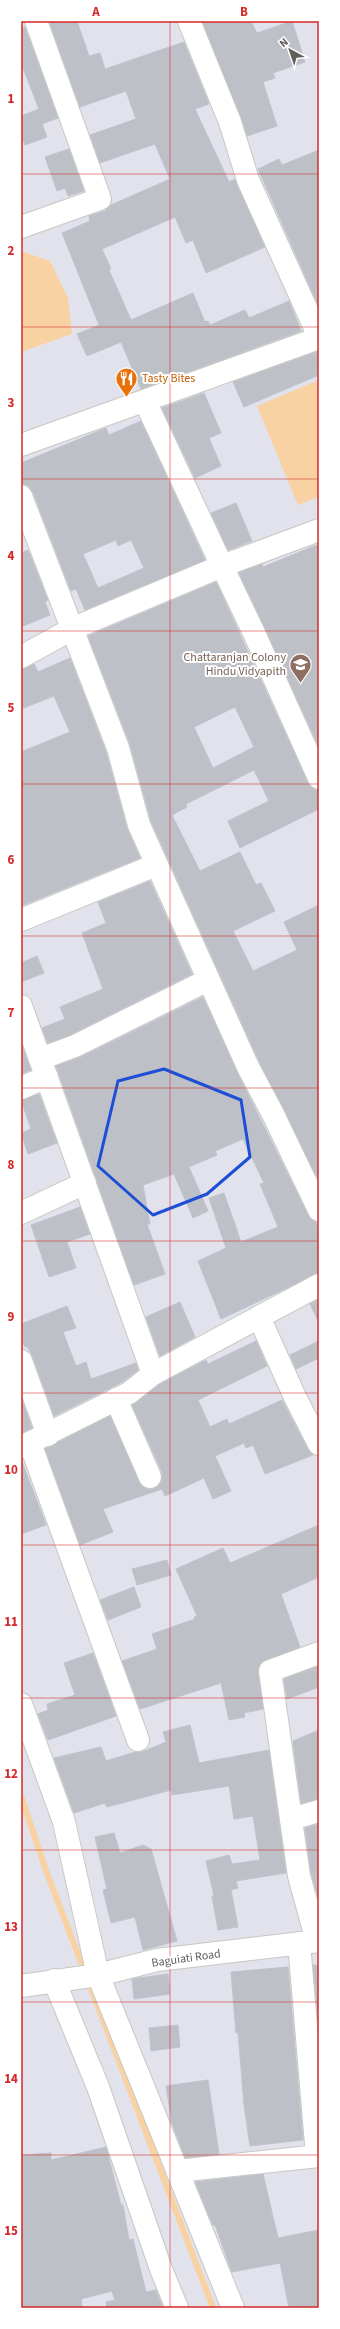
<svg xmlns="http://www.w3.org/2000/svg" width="340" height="2329" font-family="'Source Sans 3',sans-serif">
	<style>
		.water { fill: #f9d2a3 }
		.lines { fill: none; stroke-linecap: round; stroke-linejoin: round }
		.stream { stroke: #f9d2a3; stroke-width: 6 }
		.building { fill: #bdc0c6; stroke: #bfc3cf; fill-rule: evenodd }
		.minor-casing { stroke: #c9c7c2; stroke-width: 24 }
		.tertiary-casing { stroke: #c9c7c2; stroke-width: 24 }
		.minor { stroke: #fff; stroke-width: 22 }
		.tertiary { stroke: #fff; stroke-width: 22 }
		.marked { fill: none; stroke: #1d4ed8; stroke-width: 3; stroke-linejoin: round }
		.grid { fill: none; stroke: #d62828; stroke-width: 1; stroke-opacity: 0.55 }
		.labels { text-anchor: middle; stroke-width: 4; stroke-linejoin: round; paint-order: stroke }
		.food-label { font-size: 12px; fill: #c56008; stroke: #fff; text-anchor: start }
		.education-label { font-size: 12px; fill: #785e54; stroke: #fff; text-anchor: end }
		.street-label { font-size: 12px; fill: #615e59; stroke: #fff }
		.neatline { fill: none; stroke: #d62828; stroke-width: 1.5 }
		.grid-label { font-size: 13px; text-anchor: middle; font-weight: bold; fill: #d62828 }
	</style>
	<rect width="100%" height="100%" fill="#e1e2eb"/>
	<g class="water">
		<path d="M21,251L50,261L68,298L72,334L21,352Z"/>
		<path d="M319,380V497L298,505L257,406Z"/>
	</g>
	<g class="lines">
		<path class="stream" d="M21,1796L45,1868L213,2308"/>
	</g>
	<g class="building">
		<path d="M49,21H77L89,56L100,53L105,69L184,42L209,104L195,109L229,182L235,179L265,247L206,273L193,240L186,243L175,217L102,249L111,269L109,270L131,320L193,293L205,322L208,321L210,325L245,310L249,318L289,301L301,331L141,389L121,342L87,356L77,334L99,325L62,233L90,221L89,216L105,211L111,205L170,179L155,144L100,163L90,135L136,119L126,91L80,107Z"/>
		<path d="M202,21H251L257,33L292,21L305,62L273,73L275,78L263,82L277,126L247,136Z"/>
		<path d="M25,27L58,118L42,124L47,137L25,145L21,135V116L39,109L21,63V29Z"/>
		<path d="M69,149L84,191L68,196L65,188L57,191L45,157Z"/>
		<path d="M319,150V307L258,169L279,159L282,165Z"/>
		<path d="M319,351V375L244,407L233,382Z"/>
		<path d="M204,393L221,433L209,438L221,466L195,478L162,408Z"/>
		<path d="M141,421L205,560L85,610L76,589L71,591L33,492L29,486L22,484L21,463L106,428L109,435ZM116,540L118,546L131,540L144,568L98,588L83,554Z"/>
		<path d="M236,503L252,541L228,550L211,513Z"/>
		<path d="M319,544V747L239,573L262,564L263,567Z"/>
		<path d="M28,550L48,600L45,602L50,615L21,627V553Z"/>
		<path d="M216,582L308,783L312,788L319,790V809L240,848L228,821L269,801L254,770L186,804L187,807L172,815L200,871L240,852L256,885L261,883L275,911L233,931L253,971L297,950L284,922L319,905V1175L316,1176L259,1061L151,821L130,744L88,636ZM235,707L254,747L213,768L194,727Z"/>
		<path d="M70,658L106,752L127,828L140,858L21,906V752L70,732L54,696L21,709V669L34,664L38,672Z"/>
		<path d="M150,881L192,974L70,1035L48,1043L42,1028L65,1019L60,1007L103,989L82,933L106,923L98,902Z"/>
		<path d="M37,956L44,973L21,982V963Z"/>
		<path d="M203,997L237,1072L308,1215L316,1222L319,1229V1273L221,1319L198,1261L226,1248L209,1198L224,1193L241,1242L278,1227L260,1184L264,1183L243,1139L215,1151L217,1155L189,1167L208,1211L193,1218L174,1174L143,1185L150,1224H147L165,1274L134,1285L56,1066L81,1057Z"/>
		<path d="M21,1043L31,1070L21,1074Z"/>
		<path d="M39,1094L57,1143L28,1154L21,1133L31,1129L21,1100Z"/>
		<path d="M80,1207L90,1234L67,1242L76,1268L49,1277L31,1225Z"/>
		<path d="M319,1299V1323L310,1304Z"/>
		<path d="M180,1302L195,1337L160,1356L146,1317Z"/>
		<path d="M67,1306L76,1328L63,1332L76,1366L86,1362L91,1379L136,1363L138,1370L122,1382L54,1416L33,1357L27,1346L25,1347L21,1337V1324Z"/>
		<path d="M256,1341L267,1366L198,1400L210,1427L227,1419L229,1424L282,1400L308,1450L313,1455L265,1474L253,1445L246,1448L244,1443L215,1456L231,1491L213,1499L204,1478L165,1496L162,1489L103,1509L113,1532L80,1545L45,1449L110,1416L139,1482L148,1489L155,1488L162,1479V1472L132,1405L160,1384L206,1360L208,1364Z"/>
		<path d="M319,1341V1358L296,1369L290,1355Z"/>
		<path d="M21,1397L32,1428L21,1433Z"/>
		<path d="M21,1459L46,1525L21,1534Z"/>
		<path d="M319,1525V1577L281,1594L300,1647L261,1663L258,1673L263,1709L244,1713L245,1717L229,1720L221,1683L140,1709L122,1661L157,1649L152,1634L195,1619L194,1617L197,1616L176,1569L223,1548L230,1563Z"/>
		<path d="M167,1560L171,1575L137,1585L132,1569Z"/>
		<path d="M134,1587L141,1607L108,1620L100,1600Z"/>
		<path d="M93,1653L116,1716L48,1740L38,1714L48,1710L47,1704L75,1695L64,1663Z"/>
		<path d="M319,1666V1687L287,1699L284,1679Z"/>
		<path d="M190,1725L199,1763L269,1750L286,1873L236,1881L238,1888L231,1890L238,1927L218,1930L212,1896H214L206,1861L229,1855L232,1864L260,1860L253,1816L234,1819L229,1786L172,1795L171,1790L107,1807L105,1803L74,1813L54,1758L101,1747L106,1761L135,1752H142L166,1742L163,1732Z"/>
		<path d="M319,1730V1799L301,1803L293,1741Z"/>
		<path d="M319,1824V1901L311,1873L305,1828Z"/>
		<path d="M114,1833L120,1853L143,1845L151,1849L177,1941L143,1950L135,1917L111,1923L103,1890L107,1889L95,1837Z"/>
		<path d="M313,1965H319V2031Z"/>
		<path d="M288,1967L303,2140L250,2146L244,2105L238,2032L236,2033L231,1972Z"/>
		<path d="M168,1974L170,1994L134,1999L132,1979Z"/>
		<path d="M178,2025L180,2047L151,2051L149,2028Z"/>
		<path d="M208,2080L219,2154L185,2158L172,2123L166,2086Z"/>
		<path d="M106,2147L121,2205H123L129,2240L133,2239L146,2292L156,2290L163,2308H107L106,2302L115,2300L112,2291L81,2299L82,2308H21V2155L51,2153V2160Z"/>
		<path d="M263,2174L278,2238L319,2230V2308H289L280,2263L232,2272L215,2225H213L195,2182Z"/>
	</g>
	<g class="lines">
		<defs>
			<g id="minor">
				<path d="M189,21L230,122L248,180L319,337"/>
				<path d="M21,227L100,199L36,21"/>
				<path d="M145,401L222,566L319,530"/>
				<path d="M21,445L319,338"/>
				<path d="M21,496L118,748L139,825L248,1067L273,1114L319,1210"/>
				<path d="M21,657L74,628L222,566L254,633L319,778"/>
				<path d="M21,920L156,865"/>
				<path d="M21,1006L153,1374"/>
				<path d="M40,1059L75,1046L208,980"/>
				<path d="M21,1088L47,1077"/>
				<path d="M21,1213L85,1183"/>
				<path d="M259,1317L295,1397L319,1444"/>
				<path d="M21,1361L48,1435"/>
				<path d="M116,1399L150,1477"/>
				<path d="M30,1443L138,1740"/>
				<path d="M21,1447L129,1393L153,1374L319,1285"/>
				<path d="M21,1704L64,1822L98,1975L233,2308"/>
				<path d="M291,1819L319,1811"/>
				<path d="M317,1941L299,1876L270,1671L319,1653"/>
				<path d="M299,1943L317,2156"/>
				<path d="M54,1980L98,2087L161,2269L177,2308"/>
				<path d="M177,2171L319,2156"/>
			</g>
			<path id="tertiary" d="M21,1986L98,1975L157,1960L319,1941"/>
		</defs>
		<use href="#minor" class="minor-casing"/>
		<use href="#tertiary" class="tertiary-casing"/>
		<use href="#minor" class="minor"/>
		<use href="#tertiary" class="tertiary"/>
	</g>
	<path class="marked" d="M164,1069L241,1100L250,1157L207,1194L153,1215L98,1166L118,1081Z"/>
	<path class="grid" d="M170,21V2308M21,174H319M21,327H319M21,479H319M21,631H319M21,784H319M21,936H319M21,1088H319M21,1241H319M21,1393H319M21,1545H319M21,1698H319M21,1850H319M21,2002H319M21,2155H319"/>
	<defs>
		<symbol id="restaurant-pin" viewBox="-11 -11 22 30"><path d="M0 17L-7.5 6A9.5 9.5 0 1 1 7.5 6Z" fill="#e8710a" stroke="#fff"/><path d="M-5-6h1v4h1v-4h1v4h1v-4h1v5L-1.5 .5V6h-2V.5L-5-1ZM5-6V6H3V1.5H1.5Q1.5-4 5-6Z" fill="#fff"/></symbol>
		<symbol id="school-pin" viewBox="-11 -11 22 30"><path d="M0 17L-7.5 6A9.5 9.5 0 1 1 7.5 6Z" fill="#8d6e63" stroke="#fff"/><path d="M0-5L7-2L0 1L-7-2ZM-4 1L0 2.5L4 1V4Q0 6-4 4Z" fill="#fff"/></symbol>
	</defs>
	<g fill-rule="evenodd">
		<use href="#restaurant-pin" x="114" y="366" width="25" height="34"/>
		<use href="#school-pin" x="288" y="652" width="25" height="34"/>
	</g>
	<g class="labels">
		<g class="food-label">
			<text x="142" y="382">Tasty Bites</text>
		</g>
		<g class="education-label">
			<text x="286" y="661">Chattaranjan Colony<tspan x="286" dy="14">Hindu Vidyapith</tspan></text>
		</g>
		<g class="street-label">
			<text transform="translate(186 1958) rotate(-8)" y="4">Baguiati Road</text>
		</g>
	</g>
	<rect width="340" height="2329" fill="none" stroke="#ffffff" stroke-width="44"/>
	<g transform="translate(290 50) rotate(320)" stroke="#ffffff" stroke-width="3" paint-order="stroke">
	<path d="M0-3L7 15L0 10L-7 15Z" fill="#615e59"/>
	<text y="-6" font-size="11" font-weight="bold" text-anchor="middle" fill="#615e59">N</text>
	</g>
	<rect x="22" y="22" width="296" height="2285" class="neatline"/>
	<g class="grid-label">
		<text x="96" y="16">A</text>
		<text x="244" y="16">B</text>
		<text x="11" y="103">1</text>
		<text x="11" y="255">2</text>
		<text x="11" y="407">3</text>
		<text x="11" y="560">4</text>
		<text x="11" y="712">5</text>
		<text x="11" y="864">6</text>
		<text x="11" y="1017">7</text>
		<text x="11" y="1169">8</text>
		<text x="11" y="1321">9</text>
		<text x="11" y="1474">10</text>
		<text x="11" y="1626">11</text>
		<text x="11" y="1778">12</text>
		<text x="11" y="1931">13</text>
		<text x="11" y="2083">14</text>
		<text x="11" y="2235">15</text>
	</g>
</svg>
